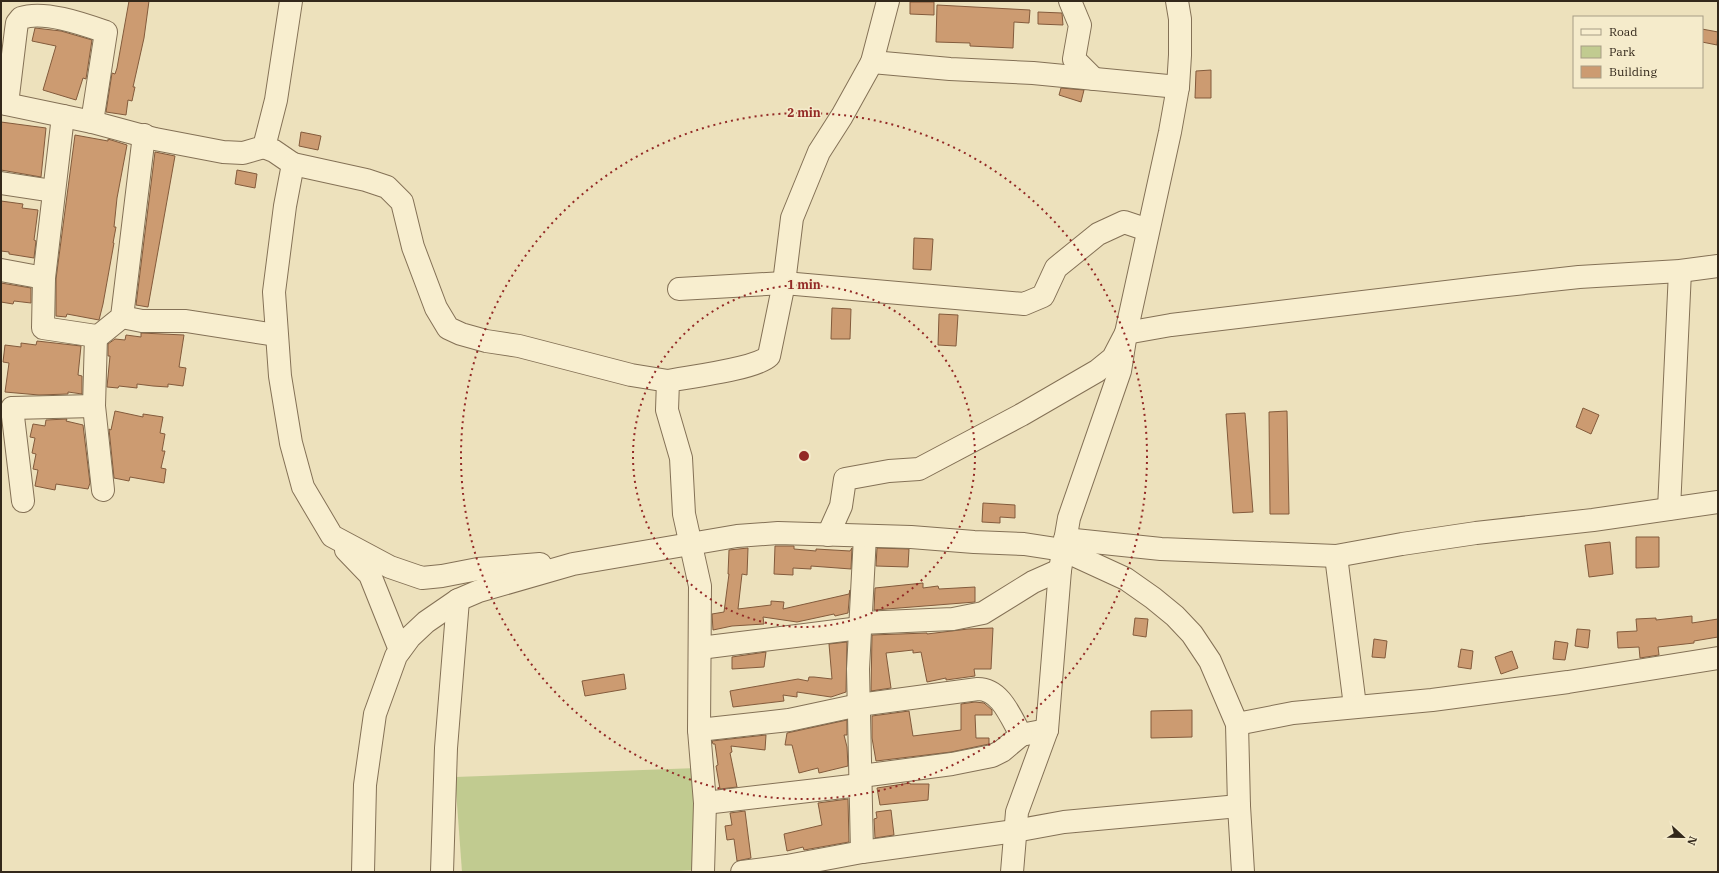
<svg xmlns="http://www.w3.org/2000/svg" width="1719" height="873" font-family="'IBM Plex Serif',serif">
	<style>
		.green { fill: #c1cb90 }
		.building { fill: #cc9b71; stroke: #835b3c }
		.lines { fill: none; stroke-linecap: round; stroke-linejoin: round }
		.minor-casing { stroke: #847156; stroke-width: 24 }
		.minor { stroke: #f8eecf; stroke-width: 22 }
		.ring { fill: none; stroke: #932a26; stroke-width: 2; stroke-dasharray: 2 4 }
		.centre { fill: #932a26; stroke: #f5ebcb; stroke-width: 2 }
		.ring-label { font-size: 12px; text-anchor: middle; font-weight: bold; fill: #932a26; stroke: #f5ebcb; stroke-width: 3; stroke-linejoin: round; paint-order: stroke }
	</style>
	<rect width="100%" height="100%" fill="#ede1bc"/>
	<path class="green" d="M697,768L698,870L657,872H462L455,777Z"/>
	<g class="building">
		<path d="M129,1H149L144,38L133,87H135L132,101L128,100L126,115L106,112L112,73L115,74L117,68Z"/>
		<path d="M910,2H934V15L910,14Z"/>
		<path d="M937,5L1030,10L1029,23L1014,22L1013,48L970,46V43L936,42Z"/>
		<path d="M1038,12L1062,13L1063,25L1038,24Z"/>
		<path d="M35,28L61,31L92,40L86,79L83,78L76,100L43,90L56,46L32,41Z"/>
		<path d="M1702,29L1718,32L1717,45L1702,42Z"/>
		<path d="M1211,70V98H1195L1196,71Z"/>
		<path d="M1061,88L1084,90L1081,102L1059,95Z"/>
		<path d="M1,122L46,128L41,177L1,170Z"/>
		<path d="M301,132L321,136L318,150L299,146Z"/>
		<path d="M75,135L108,141V139L127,145L117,198L114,227H116L113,243H114L103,304L99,320L67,314L66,317L56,316V279Z"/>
		<path d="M155,152L175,156L148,307L136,305Z"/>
		<path d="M237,170L257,174L255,188L235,184Z"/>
		<path d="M1,201L23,204L22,208L38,210L34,240L36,241L34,258L9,254V252L1,251Z"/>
		<path d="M914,238L933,239L931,270L913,269Z"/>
		<path d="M1,283L31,288V303L14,301L13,304L1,302Z"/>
		<path d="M832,308L851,309L850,339H831Z"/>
		<path d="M939,314L958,315L956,346L938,345Z"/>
		<path d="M141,333L184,335L179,367L186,368L183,386L168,384V387L153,386L137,384V388L119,386L118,388L107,387L110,356H108V344L115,339L125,340L126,335L141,337Z"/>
		<path d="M37,341L81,346L78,375L82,376V394L68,392V394L39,395L5,392L9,363L3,362L5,345L21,347V343L36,345Z"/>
		<path d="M1583,408L1599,415L1591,434L1576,427Z"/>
		<path d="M115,411L143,417V414L163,417L160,433L165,434L162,451H165L161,468L166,469L164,483L130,477L129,481L114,478L109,429L111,430Z"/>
		<path d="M1287,411L1289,514H1270L1269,412Z"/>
		<path d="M1245,413L1253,512L1233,513L1226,414Z"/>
		<path d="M67,419L66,421L83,425L90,483L88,489L56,484L55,490L35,486L38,470L33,469L36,454L32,453L35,438L30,437L33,424L45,426L46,420Z"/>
		<path d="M983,503L1015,505V518L1000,517V523L982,522Z"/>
		<path d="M1636,537H1659V567L1636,568Z"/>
		<path d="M1610,542L1613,574L1589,577L1585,545Z"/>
		<path d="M775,546H794V549L816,551V549L850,551L852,548L851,569L811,566V569L793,568V575L774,574Z"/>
		<path d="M748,548L747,575L742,574L738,609L771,605V601L784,602L783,609L849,594L850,590L848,613L835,616L834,614L797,622L763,617L764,624L732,626L713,630L712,614L724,612L729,574H728L729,550Z"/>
		<path d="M877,548L909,549L908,567L876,566Z"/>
		<path d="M923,583V588L938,586L939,589L975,587V602L874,610L875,588Z"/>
		<path d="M1692,616V623L1718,619V637L1694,641V643L1658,647L1659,655L1640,658L1639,647L1618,648L1617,632L1637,631L1636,619L1656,618V620Z"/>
		<path d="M1135,618L1148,619L1146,637L1133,635Z"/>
		<path d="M993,628L991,669H974L975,676L946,680V678L927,682L921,652L913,653V650L886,653L891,688L871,691L872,635L927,633V634L968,629Z"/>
		<path d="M1577,629L1590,630L1588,648L1575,646Z"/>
		<path d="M1374,639L1387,641L1385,658L1372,657Z"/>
		<path d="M1555,641L1568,643L1565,660L1553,659Z"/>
		<path d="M847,642L846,692L831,697L797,692V697L783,695L784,701L733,707L730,691L798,679L808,681L809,677H814L832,679L829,644Z"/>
		<path d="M1461,649L1473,651L1471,669L1458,667Z"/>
		<path d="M1512,651L1518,668L1501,674L1495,657Z"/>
		<path d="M766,652L764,667L732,669V657Z"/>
		<path d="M624,674L626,689L585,696L582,681Z"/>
		<path d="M975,702L984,703L992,710V715H975L976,738H989V744L951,752L876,761L872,738V716L909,711L913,736L961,730V704Z"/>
		<path d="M1192,710V737L1151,738V711Z"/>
		<path d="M847,720V735H844L847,747L848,766L819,773L818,768L799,773L792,745H785L787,733Z"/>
		<path d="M766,735L765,750L731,746L732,752L730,753L737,787L720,789L716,766L718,765L715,744H713L712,741Z"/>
		<path d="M910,783V784H929L928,800L880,805L877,788Z"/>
		<path d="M848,799L849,842L804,850L803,847L787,851L784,834L822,825L818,803Z"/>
		<path d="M891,810L894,835L875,838L874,819L877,818L876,812Z"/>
		<path d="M745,811L751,858L737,861L734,839L727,840L725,826L732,825L730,813Z"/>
	</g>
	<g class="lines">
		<defs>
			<g id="minor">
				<path d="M1070,1L1080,25L1074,59L1094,79"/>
				<path d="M872,62L950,69L1033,73L1178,87"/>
				<path d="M1,103L92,122L155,139L223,152L243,153L264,147L276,100L291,1"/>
				<path d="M7,104L16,30L17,23L21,18C44,10 83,24 106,32L92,122"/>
				<path d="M63,116L44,278L43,328L96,336L101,334L122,317L144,135"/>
				<path d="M264,147L274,151L293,164L285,206L274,292L280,376L291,443L303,487L332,536L390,567L422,578L442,576L478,569L540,564"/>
				<path d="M293,164L366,180L387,187L402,202L413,247L436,308L448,328L461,334L486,341L519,346L631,375L668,381"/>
				<path d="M1,183L53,191"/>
				<path d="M1,270L44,278"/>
				<path d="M679,289L784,283L1024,304L1043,296L1056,268L1098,234L1124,222L1148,230"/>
				<path d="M122,317L142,321H186L276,335"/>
				<path d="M96,336L94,406L103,490"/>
				<path d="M23,501L12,408L94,406"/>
				<path d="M1669,509L1680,271"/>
				<path d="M828,535L841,506L845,479L889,471L919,469L1021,415L1097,371L1113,358L1126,333L1171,325L1488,287L1579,277L1680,271L1718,266"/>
				<path d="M1065,539L1161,549L1336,556L1402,544L1476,533L1593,520L1718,502"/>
				<path d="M346,550L370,575L400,650"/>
				<path d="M1336,556L1355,706"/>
				<path d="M860,623L953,619L983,613L1033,582L1060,570"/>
				<path d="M700,648L860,628"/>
				<path d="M1237,724L1293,713L1432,700L1568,682L1718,658"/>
				<path d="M699,730L789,720L859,705L978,689C1001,689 1011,718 1021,735L1047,730"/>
				<path d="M861,776L952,764L992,756L1002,751L1021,735"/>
				<path d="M705,803L860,785"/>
				<path d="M862,852L858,669L865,536"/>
				<path d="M363,872L365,785L375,714L396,656L410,637L426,622L458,600L479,591L573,564L737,536L778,533L911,537L974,542L1024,544L1063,550L1126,579L1153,598L1175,616L1192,634L1210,661L1237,724L1239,806L1243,872"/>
				<path d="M442,872L446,748L458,600"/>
				<path d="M703,872L705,803L699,730L700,586L684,514L681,458L667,410L668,381C688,377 756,369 769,356L784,283L792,218L819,152L842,116L872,62L888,1"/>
				<path d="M742,872L787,866L862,852L1015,831L1064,822L1239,806"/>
				<path d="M1012,872L1017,812L1047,730L1060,570L1069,518L1120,371L1126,333L1170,132L1178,87L1180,55V19L1177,1"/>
			</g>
		</defs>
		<use href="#minor" class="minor-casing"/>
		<use href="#minor" class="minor"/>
	</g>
	<g class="ring">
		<circle cx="804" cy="456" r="171"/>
		<circle cx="804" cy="456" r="343"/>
	</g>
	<circle cx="804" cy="456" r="6" class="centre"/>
	<g class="ring-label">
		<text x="804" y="117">2 min</text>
		<text x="804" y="289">1 min</text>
	</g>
	<rect width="1719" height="873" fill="none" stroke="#33281b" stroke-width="4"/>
	<rect x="1573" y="16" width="130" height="72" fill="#f5ebcb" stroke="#a79d85"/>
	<rect x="1581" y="29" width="20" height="6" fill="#f8eecf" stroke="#a79d85"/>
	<text x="1609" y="36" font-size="12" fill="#33281b">Road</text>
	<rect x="1581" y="46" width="20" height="12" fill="#c1cb90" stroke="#a79d85"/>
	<text x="1609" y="56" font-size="12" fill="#33281b">Park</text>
	<rect x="1581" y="66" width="20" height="12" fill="#cc9b71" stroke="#a79d85"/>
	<text x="1609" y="76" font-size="12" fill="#33281b">Building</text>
	<g transform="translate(1683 837) rotate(112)" stroke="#f5ebcb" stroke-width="3" paint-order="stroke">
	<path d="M0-3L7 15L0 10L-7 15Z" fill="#33281b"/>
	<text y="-6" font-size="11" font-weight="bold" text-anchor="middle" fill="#33281b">N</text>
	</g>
</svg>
